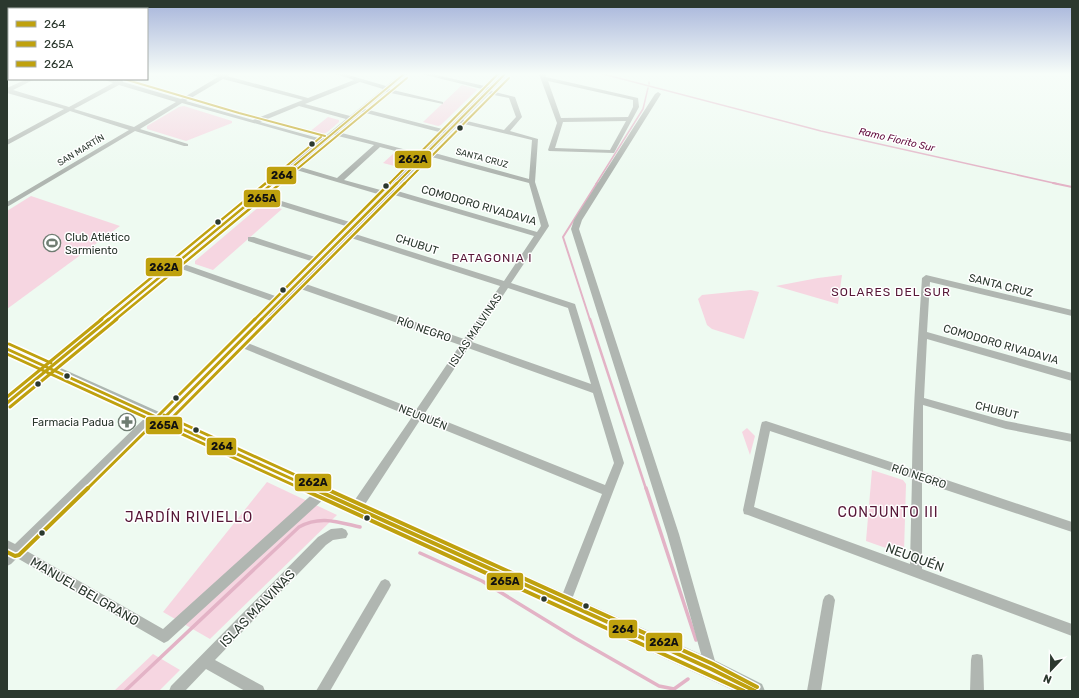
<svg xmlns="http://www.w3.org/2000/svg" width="1079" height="698" font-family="Rubik,sans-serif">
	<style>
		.green { fill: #f6d6e1 }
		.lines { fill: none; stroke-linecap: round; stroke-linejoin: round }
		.stream-far3 { stroke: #e3b3c6; stroke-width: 1.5 }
		.stream-far2 { stroke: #e3b3c6; stroke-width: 2 }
		.stream-far1 { stroke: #e3b3c6; stroke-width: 2.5 }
		.stream { stroke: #e3b3c6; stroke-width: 3.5 }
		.minor { fill: #b0b6b1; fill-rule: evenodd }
		.secondary { fill: #adb6b0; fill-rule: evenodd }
		.bus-1-far3-casing { stroke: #fff; stroke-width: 4 }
		.bus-1-far2-casing { stroke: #fff; stroke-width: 5 }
		.bus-1-far1-casing { stroke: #fff; stroke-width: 6 }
		.bus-1-casing { stroke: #fff; stroke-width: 7 }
		.bus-2-far3-casing { stroke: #fff; stroke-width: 4 }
		.bus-2-far2-casing { stroke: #fff; stroke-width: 5 }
		.bus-2-far1-casing { stroke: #fff; stroke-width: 6 }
		.bus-2-casing { stroke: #fff; stroke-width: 7 }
		.bus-3-far3-casing { stroke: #fff; stroke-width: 4 }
		.bus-3-far2-casing { stroke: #fff; stroke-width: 5 }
		.bus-3-far1-casing { stroke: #fff; stroke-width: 6 }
		.bus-3-casing { stroke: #fff; stroke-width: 7 }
		.bus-1-far3 { stroke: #bfa10e; stroke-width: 2 }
		.bus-1-far2 { stroke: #bfa10e; stroke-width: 2.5 }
		.bus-1-far1 { stroke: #bfa10e; stroke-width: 3 }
		.bus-1 { stroke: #bfa10e; stroke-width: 4 }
		.bus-2-far3 { stroke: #bfa10e; stroke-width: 2 }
		.bus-2-far2 { stroke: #bfa10e; stroke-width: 2.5 }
		.bus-2-far1 { stroke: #bfa10e; stroke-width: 3 }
		.bus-2 { stroke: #bfa10e; stroke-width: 4 }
		.bus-3-far3 { stroke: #bfa10e; stroke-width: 2 }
		.bus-3-far2 { stroke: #bfa10e; stroke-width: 2.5 }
		.bus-3-far1 { stroke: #bfa10e; stroke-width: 3 }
		.bus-3 { stroke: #bfa10e; stroke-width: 4 }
		.bus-dot { fill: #2b382e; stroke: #fff; stroke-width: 1.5 }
		.labels { text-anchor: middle; stroke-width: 3; stroke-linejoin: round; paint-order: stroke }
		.far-street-label { font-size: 9px; fill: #2b382e; stroke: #fff }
		.far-water-label { font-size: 10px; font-style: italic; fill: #5e0739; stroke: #fff }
		.street-label { font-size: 11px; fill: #2b382e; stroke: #fff }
		.poi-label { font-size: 11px; fill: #2b382e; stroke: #fff; text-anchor: start }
		.neighbourhood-label { font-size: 12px; letter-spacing: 1px; fill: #561737; stroke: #fff }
		.near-street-label { font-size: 13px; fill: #2b382e; stroke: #fff }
		.near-neighbourhood-label { font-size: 14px; letter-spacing: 1px; fill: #561737; stroke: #fff }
		.line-badge { stroke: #fff; stroke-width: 1.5 }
		.pale-badge-label { font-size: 11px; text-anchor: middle; font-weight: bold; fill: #111 }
	</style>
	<rect width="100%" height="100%" fill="#eefaf1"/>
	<g class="green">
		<path d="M462,85L476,89L477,90L441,125L438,126L423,122Z"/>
		<path d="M184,106L232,121V123L186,141L147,129V126L179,107Z"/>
		<path d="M328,117L339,120V122C327,132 325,138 308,133Z"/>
		<path d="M394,153L410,157L411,160L402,168L383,163Z"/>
		<path d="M31,196L120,226L7,309V211Z"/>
		<path d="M265,204L282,209L213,270L195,264V261L261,205Z"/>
		<path d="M842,275L838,304L776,286L818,278Z"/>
		<path d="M751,290L759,292L744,339L712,329L707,325L698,299L702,295Z"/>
		<path d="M747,428L755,436L750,455L742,432Z"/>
		<path d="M872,470L903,480L906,484L904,552L900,553L866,541Z"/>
		<path d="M267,482L337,515L210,639L163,612Z"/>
		<path d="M153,654L180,670L159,691H114Z"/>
	</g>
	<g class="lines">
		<g class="stream-far3">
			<path d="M603,74L821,131L1058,184"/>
			<path d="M649,82V84"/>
			<path d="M596,184L643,109L648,88"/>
		</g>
		<g class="stream-far2">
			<path d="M1053,183L1072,187"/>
			<path d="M590,320L563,237L597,183"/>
		</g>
		<path class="stream-far1" d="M590,319L646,489"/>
		<g class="stream">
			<path d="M646,488L696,640"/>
			<path d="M420,553L482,581L575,638L659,686L674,689L688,679"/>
			<path d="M125,691L299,527C320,515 338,522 360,527"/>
		</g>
		<g class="minor">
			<path d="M210,74H230L227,76L308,98L354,80L336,74H345L386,86L401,74H407L389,89L443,102V104L386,92L365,109L446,130L486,90L422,74H432L489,87L502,74H508L491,91L515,97L522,117L510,131L538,139L535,182L549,226L511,283L575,304L624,463L569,607L565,609L561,607L559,603L602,494L420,420L360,512L356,513L352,512L351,508L352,504L412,417L240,347L165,423L162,424L159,423L157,420L159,417L274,302L176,267L10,406L7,407V397L318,141L182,103L140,129L188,144V146H184L135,131L7,207V202L129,130L70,111L7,145V140L64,109L7,93V88L27,79H35L13,90L69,107L113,83L103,79L123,80V82L181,99L218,77ZM223,79L303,100L253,120L186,101ZM360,82L383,89L350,116L305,104ZM119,85L176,102L134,127L74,109ZM489,94L509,98L516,117L504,130L463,120ZM299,106L346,119L322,139L260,122ZM362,112L443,133L422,154L338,132ZM460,123L532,140L529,179L431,152ZM334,135L374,145L337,178L297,166ZM380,147L419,157L384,191L344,180ZM428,156L529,183L541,226L537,232L394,190ZM293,169L381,195L353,223L262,195ZM391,194L534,236L504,281L352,233ZM258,199L349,227L318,258L254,237H248V241L314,262L278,297L181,263ZM348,237L500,286L464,339L303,283ZM298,288L460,345L416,410L245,342ZM508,288L568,308L591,384L472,342ZM468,348L593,393L614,463L605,485L425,413Z"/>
			<path d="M539,74H545L546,77L638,98L639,107L614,153L549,151L548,150L557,123ZM548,81L633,100V107L628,117L561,118ZM626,121L610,150L555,148L563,122Z"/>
			<path d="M658,92L661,94L582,220L579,229L679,534L717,668L716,673L711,674L706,673L705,668L667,534L571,229L574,220L655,94Z"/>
			<path d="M926,275L1072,310V316L930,282L927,332L1072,373V381L927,339L924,398L1006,421L1072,434V442L1006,429L923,405V472L1072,522V532L922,482V569L1072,624V636L748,515L744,514L743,510L761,425L762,422L766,421L912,469C913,405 918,342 922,278ZM770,431L912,478L910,564L754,507Z"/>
			<path d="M153,412L156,413L158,416L156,419L25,550L163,629L318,489L322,488L326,489L327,493L326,497L168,641L164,643L17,558L11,564L7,566V540L15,544L150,413Z"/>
			<path d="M342,528L346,530L348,534L346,538L333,540L326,545L215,660L263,686L265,691H245L206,669L185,691H169L171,686L318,537L331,529Z"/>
			<path d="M385,579L389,581L391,585L389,589L330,691H316L381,581Z"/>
			<path d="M829,594L833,596L835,600L821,691H807L823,600L825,596Z"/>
			<path d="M977,654L982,655L983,660L984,691H970L971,660L972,655Z"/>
		</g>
		<path class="secondary" d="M7,344L718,662L762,684L765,691H735L7,355Z"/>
		<defs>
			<g id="bus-1-far3">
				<path d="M272,184L404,74"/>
				<path d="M396,184L505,74"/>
			</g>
			<g id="bus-1-far2">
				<path d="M108,320L273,183"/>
				<path d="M261,320L397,183"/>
			</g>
			<g id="bus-1-far1">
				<path d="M7,349L314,489"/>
				<path d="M7,403L109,319"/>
				<path d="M162,420L262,319"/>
			</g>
			<path id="bus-1" d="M312,488L711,669L755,691"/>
			<g id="bus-2-far3">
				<path d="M279,184L407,78"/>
				<path d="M404,184L509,78"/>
			</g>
			<g id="bus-2-far2">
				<path d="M115,320L281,183"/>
				<path d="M269,320L405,183"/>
			</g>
			<g id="bus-2-far1">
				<path d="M7,354L302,489"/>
				<path d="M10,407L117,319"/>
				<path d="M166,424L270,319"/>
				<path d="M87,489L157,420"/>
			</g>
			<g id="bus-2">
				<path d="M300,488L744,691"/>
				<path d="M7,552L15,556L19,555L88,488"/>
			</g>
			<g id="bus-3-far3">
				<path d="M124,79L239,113L325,136"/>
				<path d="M265,184L321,137"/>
				<path d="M389,184L498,74"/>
			</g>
			<g id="bus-3-far2">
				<path d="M100,320L266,183"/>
				<path d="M254,320L390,183"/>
			</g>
			<g id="bus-3-far1">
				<path d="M9,344L51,363"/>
				<path d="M7,397L102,319"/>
				<path d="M164,415L326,489"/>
				<path d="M158,416L255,319"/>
			</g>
			<path id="bus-3" d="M324,488L713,664L757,687"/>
		</defs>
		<use href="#bus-1-far3" class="bus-1-far3-casing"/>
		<use href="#bus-1-far2" class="bus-1-far2-casing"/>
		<use href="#bus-1-far1" class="bus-1-far1-casing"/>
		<use href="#bus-1" class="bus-1-casing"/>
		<use href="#bus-2-far3" class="bus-2-far3-casing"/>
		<use href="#bus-2-far2" class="bus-2-far2-casing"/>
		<use href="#bus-2-far1" class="bus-2-far1-casing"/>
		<use href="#bus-2" class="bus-2-casing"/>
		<use href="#bus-3-far3" class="bus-3-far3-casing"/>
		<use href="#bus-3-far2" class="bus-3-far2-casing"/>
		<use href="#bus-3-far1" class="bus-3-far1-casing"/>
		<use href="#bus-3" class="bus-3-casing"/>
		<use href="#bus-1-far3" class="bus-1-far3"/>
		<use href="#bus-1-far2" class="bus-1-far2"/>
		<use href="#bus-1-far1" class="bus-1-far1"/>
		<use href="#bus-1" class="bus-1"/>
		<use href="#bus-2-far3" class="bus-2-far3"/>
		<use href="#bus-2-far2" class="bus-2-far2"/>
		<use href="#bus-2-far1" class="bus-2-far1"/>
		<use href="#bus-2" class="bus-2"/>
		<use href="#bus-3-far3" class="bus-3-far3"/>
		<use href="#bus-3-far2" class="bus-3-far2"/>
		<use href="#bus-3-far1" class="bus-3-far1"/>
		<use href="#bus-3" class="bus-3"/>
	</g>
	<linearGradient id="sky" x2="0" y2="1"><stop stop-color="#a6b4da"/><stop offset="0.43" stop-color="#f7fdf9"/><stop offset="1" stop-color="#f7fdf9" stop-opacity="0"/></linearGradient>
	<rect width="1079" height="172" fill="url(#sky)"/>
	<defs>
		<symbol id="stadium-ring" viewBox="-11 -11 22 22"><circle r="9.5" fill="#fff" stroke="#6f7c72" stroke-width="1.5"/><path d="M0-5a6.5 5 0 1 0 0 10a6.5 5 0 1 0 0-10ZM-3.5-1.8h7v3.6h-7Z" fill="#6f7c72"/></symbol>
		<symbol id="pharmacy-ring" viewBox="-11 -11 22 22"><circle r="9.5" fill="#fff" stroke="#6f7c72" stroke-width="1.5"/><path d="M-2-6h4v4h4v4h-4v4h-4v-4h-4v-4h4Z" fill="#6f7c72"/></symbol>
	</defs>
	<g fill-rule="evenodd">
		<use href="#stadium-ring" x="42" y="233" width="20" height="20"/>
		<use href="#pharmacy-ring" x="117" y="412" width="20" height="20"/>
	</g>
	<g class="bus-dot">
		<circle cx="460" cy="128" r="3.5"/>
		<circle cx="312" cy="144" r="3.5"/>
		<circle cx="386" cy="186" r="3.5"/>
		<circle cx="218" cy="222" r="3.5"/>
		<circle cx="283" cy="290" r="3.5"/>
		<circle cx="67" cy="376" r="3.5"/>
		<circle cx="38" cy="384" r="3.5"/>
		<circle cx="176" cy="398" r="3.5"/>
		<circle cx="196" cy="430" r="3.5"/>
		<circle cx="367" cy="518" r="3.5"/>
		<circle cx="42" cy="533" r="3.5"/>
		<circle cx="544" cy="599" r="3.5"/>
		<circle cx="586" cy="606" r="3.5"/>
	</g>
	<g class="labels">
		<g class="far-street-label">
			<text transform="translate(81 150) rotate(-31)" y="3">SAN MARTÍN</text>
			<text transform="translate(482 158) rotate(15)" y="3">SANTA CRUZ</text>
		</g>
		<g class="far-water-label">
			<text transform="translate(897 139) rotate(13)" y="4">Ramo Fiorito Sur</text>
		</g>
		<g class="street-label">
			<text transform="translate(479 205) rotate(16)" y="4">COMODORO RIVADAVIA</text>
			<text transform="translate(417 244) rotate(18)" y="4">CHUBUT</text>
			<text transform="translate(1001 285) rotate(14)" y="4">SANTA CRUZ</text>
			<text transform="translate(424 329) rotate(19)" y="4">RÍO NEGRO</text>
			<text transform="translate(475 330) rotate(-56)" y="4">ISLAS MALVINAS</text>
			<text transform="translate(1001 344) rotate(16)" y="4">COMODORO RIVADAVIA</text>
			<text transform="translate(997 410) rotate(14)" y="4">CHUBUT</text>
			<text transform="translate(423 417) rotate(22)" y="4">NEUQUÉN</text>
			<text transform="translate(919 476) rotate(18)" y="4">RÍO NEGRO</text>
		</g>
		<g class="poi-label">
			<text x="65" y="241">Club Atlético<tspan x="65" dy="13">Sarmiento</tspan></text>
			<text x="114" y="426" text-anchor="end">Farmacia Padua</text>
		</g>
		<g class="neighbourhood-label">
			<text x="492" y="262">PATAGONIA I</text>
			<text x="891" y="296">SOLARES DEL SUR</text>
		</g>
		<g class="near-street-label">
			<text transform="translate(915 557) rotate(20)" y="5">NEUQUÉN</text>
			<text transform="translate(85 591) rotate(30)" y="5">MANUEL BELGRANO</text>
			<text transform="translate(257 608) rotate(-46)" y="5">ISLAS MALVINAS</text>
		</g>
		<g class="near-neighbourhood-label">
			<text x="888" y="517">CONJUNTO III</text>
			<text x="189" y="522">JARDÍN RIVIELLO</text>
		</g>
	</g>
	<g class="line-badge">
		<rect x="394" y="150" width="38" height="19" rx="4" fill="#bfa10e"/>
		<rect x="266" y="166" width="31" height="19" rx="4" fill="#bfa10e"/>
		<rect x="243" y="189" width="38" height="19" rx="4" fill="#bfa10e"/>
		<rect x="145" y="257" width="38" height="20" rx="4" fill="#bfa10e"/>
		<rect x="145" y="416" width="38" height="19" rx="4" fill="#bfa10e"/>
		<rect x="206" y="437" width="31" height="19" rx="4" fill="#bfa10e"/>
		<rect x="294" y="473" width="38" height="19" rx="4" fill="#bfa10e"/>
		<rect x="486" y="572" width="38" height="19" rx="4" fill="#bfa10e"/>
		<rect x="608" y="619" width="30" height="20" rx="4" fill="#bfa10e"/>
		<rect x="645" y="632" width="38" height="20" rx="4" fill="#bfa10e"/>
	</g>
	<g class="pale-badge-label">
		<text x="413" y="163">262A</text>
		<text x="282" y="179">264</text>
		<text x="262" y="202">265A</text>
		<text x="164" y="271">262A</text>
		<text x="164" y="429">265A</text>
		<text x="222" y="450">264</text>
		<text x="313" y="486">262A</text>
		<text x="505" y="585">265A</text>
		<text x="623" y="633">264</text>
		<text x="664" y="646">262A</text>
	</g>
	<rect width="1079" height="698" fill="none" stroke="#2b382e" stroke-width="16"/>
	<rect x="8" y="8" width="140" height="72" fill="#ffffff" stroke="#aaafab"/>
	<rect x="16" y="21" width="20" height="6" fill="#bfa10e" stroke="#aaafab"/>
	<text x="44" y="28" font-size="12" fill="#2b382e">264</text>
	<rect x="16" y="41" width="20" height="6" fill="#bfa10e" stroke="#aaafab"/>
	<text x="44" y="48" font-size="12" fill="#2b382e">265A</text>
	<rect x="16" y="61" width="20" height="6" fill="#bfa10e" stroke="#aaafab"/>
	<text x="44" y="68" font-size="12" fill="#2b382e">262A</text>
	<g transform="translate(1051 670) rotate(202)" stroke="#ffffff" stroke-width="3" paint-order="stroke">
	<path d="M0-3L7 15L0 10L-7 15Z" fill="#2b382e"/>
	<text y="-6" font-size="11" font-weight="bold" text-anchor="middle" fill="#2b382e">N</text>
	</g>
</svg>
